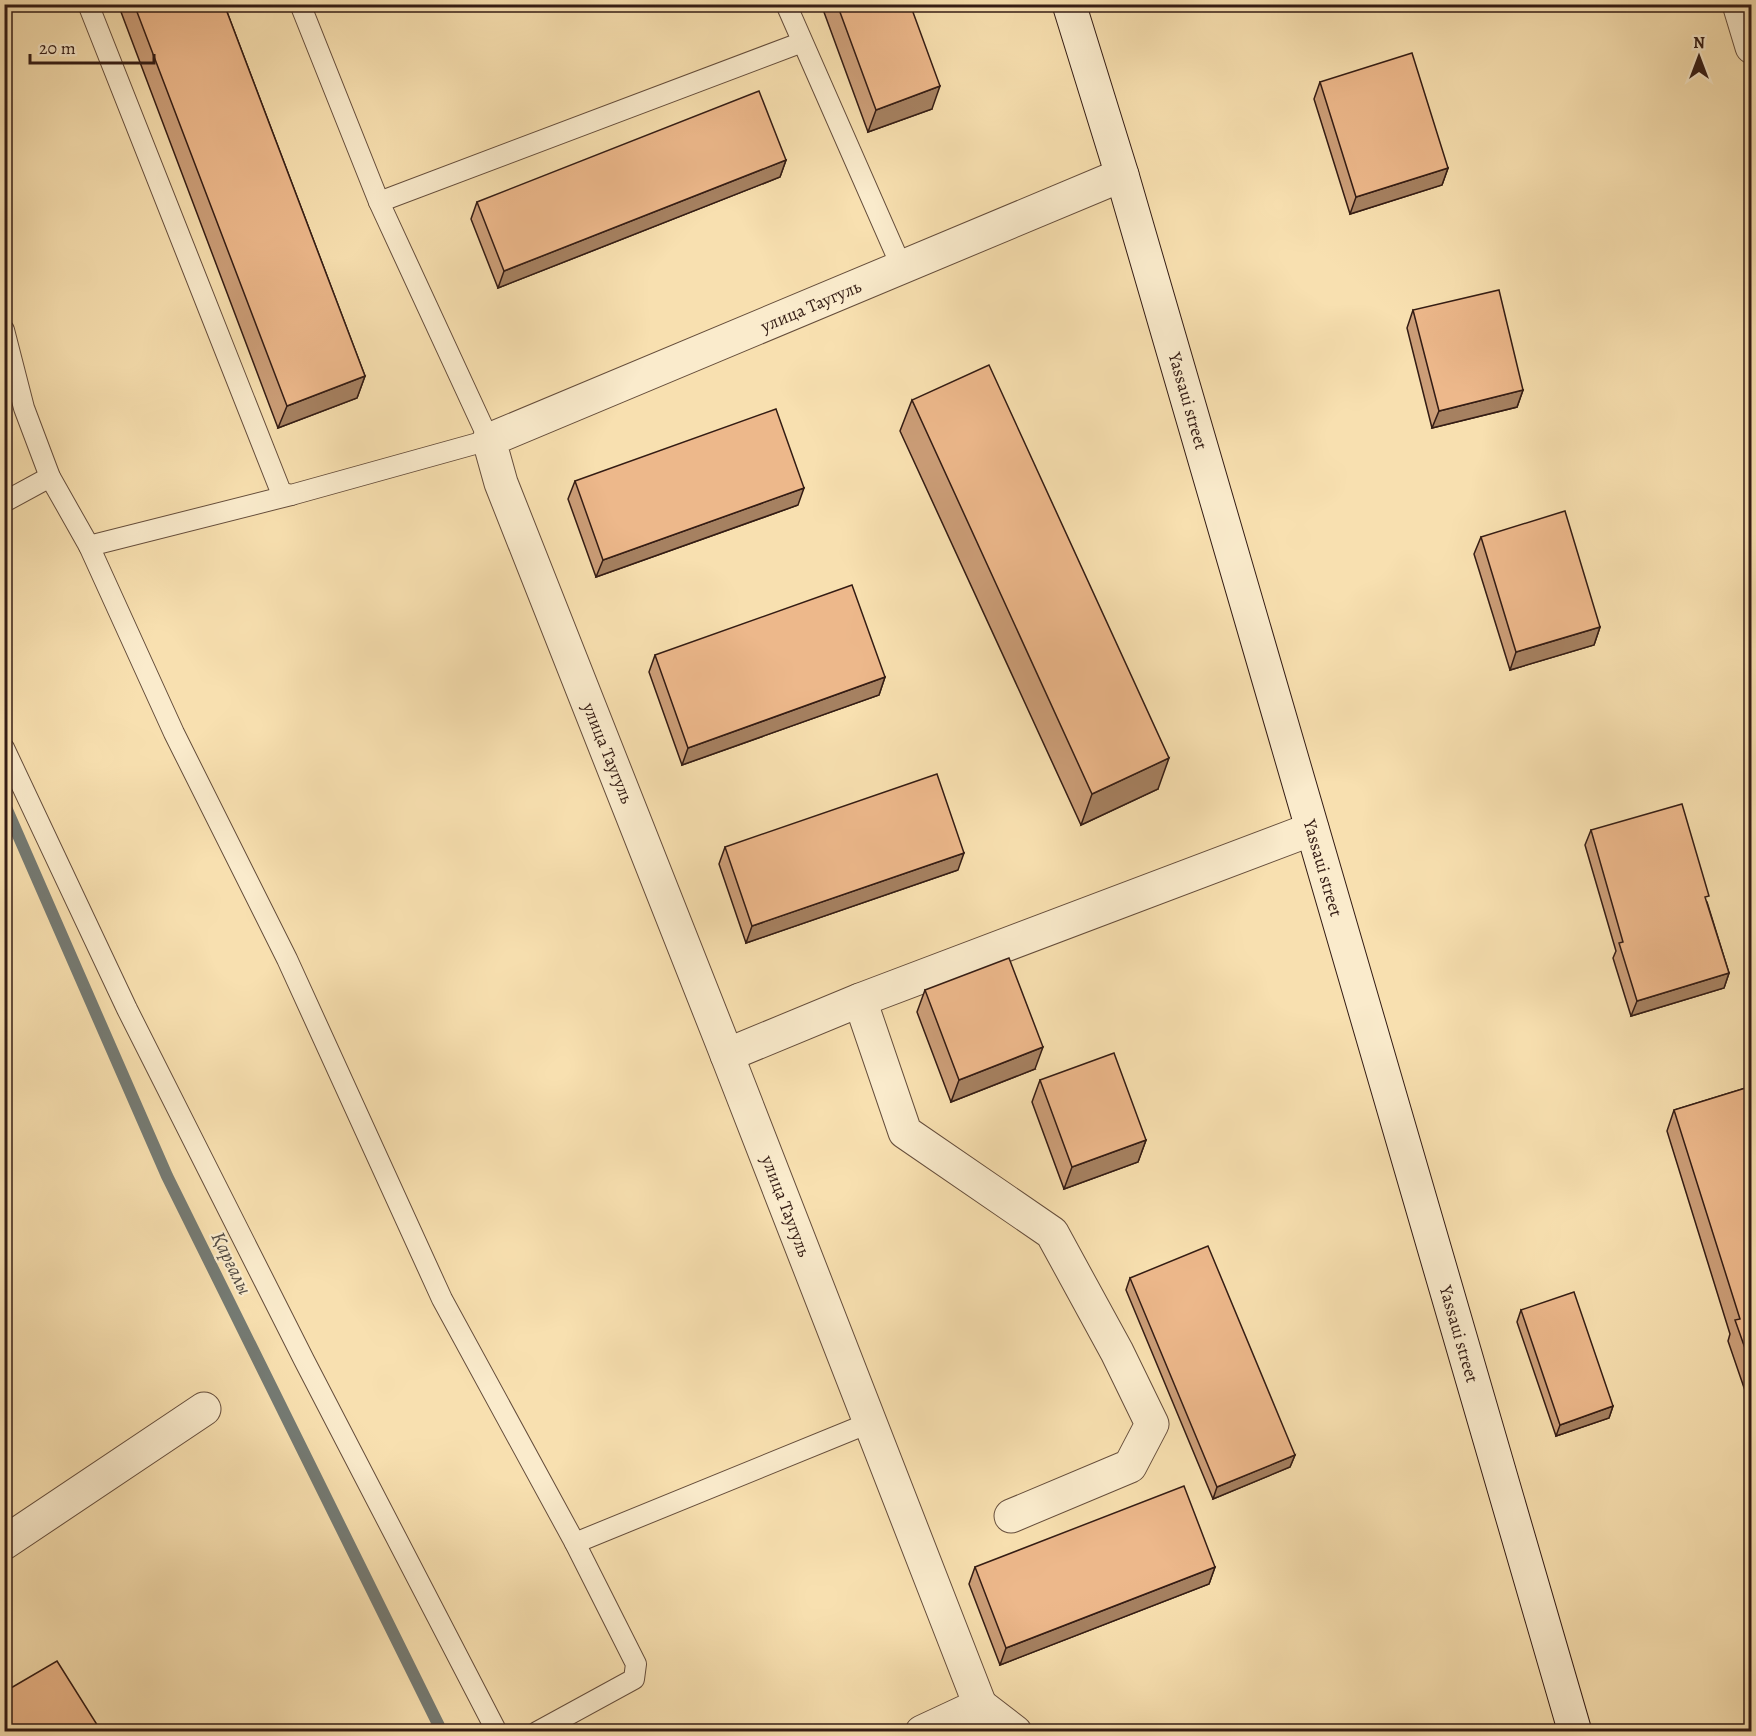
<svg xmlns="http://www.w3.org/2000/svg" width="1756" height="1736" font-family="Alegreya,serif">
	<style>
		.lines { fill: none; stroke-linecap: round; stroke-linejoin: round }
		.stream { stroke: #757b74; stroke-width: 12 }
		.lane-casing { stroke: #654d3b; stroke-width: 22 }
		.street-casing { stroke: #654d3b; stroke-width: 35 }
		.secondary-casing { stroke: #341c14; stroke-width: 35 }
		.lane { stroke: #faebcc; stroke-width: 20 }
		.street { stroke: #faebcc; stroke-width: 33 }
		.secondary { stroke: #faebcc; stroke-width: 33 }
		.wall { fill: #cc9e78; stroke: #341c14; stroke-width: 1.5 }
		.shaded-wall { fill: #a68161; stroke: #341c14; stroke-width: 1.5 }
		.building { fill: #edb88b; stroke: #341c14; stroke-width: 1.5 }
		.labels { text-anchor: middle; stroke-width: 4.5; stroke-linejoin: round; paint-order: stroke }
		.street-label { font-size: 18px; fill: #341c14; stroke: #faebcc }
		.water-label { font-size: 20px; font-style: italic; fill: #544c44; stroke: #faebcc }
	</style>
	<rect width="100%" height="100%" fill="#f8e0b0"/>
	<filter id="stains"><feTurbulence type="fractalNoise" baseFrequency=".00333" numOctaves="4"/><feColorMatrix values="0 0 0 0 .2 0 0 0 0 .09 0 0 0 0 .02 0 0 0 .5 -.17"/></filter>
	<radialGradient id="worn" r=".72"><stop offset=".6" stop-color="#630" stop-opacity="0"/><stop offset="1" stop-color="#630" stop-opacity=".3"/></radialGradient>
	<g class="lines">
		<path class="stream" d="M4,803L167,1176L442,1732"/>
		<defs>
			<g id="lane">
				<path d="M88,4L281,492L291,495L489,440L379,202L300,4"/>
				<path d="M786,4L902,268"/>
				<path d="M379,202L800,43"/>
				<path d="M4,330L24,408L50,477L89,546L174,733L287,959L442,1299L575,1543L636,1664L634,1679L537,1732"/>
				<path d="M4,502L50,477"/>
				<path d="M89,546L291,495"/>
				<path d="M4,748L127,1009L304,1360L497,1732"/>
				<path d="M575,1543L869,1423"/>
			</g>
			<g id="street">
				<path d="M1739,4L1752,47"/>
				<path d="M860,1000L905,1132L1052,1233L1117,1352L1152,1424L1130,1466L1011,1516"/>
				<path d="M727,1055L860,1000L1312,829"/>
				<path d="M4,1543L204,1409"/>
				<path d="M980,1705L727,1055L501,483L489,440L1122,175"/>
				<path d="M980,1705L1015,1732"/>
				<path d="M922,1732L980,1705"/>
			</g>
			<path id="secondary" d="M1069,4L1122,175L1575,1732"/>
		</defs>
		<use href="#lane" class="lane-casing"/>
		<use href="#street" class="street-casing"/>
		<use href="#secondary" class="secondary-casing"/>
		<use href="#lane" class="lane"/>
		<use href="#street" class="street"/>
		<use href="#secondary" class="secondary"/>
	</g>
	<g class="wall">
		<path d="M118,4H224L365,376L357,398L278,428Z"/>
		<path d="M821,4H910L932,109L868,132Z"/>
		<path d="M1320,82L1448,168L1442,185L1350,214L1314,99Z"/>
		<path d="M786,160L780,177L498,288L471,219L477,202Z"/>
		<path d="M1413,310L1523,390L1517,407L1432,428L1407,328Z"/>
		<path d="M912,400L1158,789L1081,825L900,431Z"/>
		<path d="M575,481L798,505L596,577L568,499Z"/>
		<path d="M1481,537L1600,627L1594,645L1510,670L1474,554Z"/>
		<path d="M655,655L885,677L879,695L682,765L649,672Z"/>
		<path d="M1591,830L1707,902L1729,973L1724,988L1631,1016L1613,958L1616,951L1585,845Z"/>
		<path d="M725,847L958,870L746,943L719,864Z"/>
		<path d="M925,990L1035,1069L951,1102L917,1012Z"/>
		<path d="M1040,1080L1146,1140L1138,1162L1064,1189L1032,1102Z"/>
		<path d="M1752,1086V1411L1728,1341L1730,1334L1667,1131L1674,1110Z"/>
		<path d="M1130,1278L1295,1455L1290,1467L1213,1499L1126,1290Z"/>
		<path d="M1521,1310L1613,1406L1609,1418L1556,1436L1517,1322Z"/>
		<path d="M975,1567H1215L1209,1584L1000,1665L969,1584Z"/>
	</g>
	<g class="shaded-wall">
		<path d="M940,86L932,109L868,132L876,110Z"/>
		<path d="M786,160L780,177L498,288L504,271Z"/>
		<path d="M1448,168L1442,185L1350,214L1356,197Z"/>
		<path d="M365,376L357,398L278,428L287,406Z"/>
		<path d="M1523,390L1517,407L1432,428L1439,411Z"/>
		<path d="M804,488L798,505L596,577L603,560Z"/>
		<path d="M1600,627L1594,645L1510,670L1516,652Z"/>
		<path d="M885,677L879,695L682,765L688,748Z"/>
		<path d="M1169,758L1158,789L1081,825L1092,794Z"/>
		<path d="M964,853L958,870L746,943L752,926Z"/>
		<path d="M1729,973L1724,988L1631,1016L1637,1001Z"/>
		<path d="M1043,1047L1035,1069L951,1102L959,1080Z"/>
		<path d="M1146,1140L1138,1162L1064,1189L1072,1167Z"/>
		<path d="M1613,1406L1609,1418L1556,1436L1560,1425Z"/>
		<path d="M1295,1455L1290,1467L1213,1499L1217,1487Z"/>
		<path d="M1215,1567L1209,1584L1000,1665L1006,1648Z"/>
	</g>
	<g class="building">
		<path d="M134,4H224L365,376L287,406Z"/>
		<path d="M837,4H910L940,86L876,110Z"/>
		<path d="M1412,53L1448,168L1356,197L1320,82Z"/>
		<path d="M759,91L786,160L504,271L477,202Z"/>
		<path d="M1499,290L1523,390L1439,411L1413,310Z"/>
		<path d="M989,365L1169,758L1092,794L912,400Z"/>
		<path d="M776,409L804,488L603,560L575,481Z"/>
		<path d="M1565,511L1600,627L1516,652L1481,537Z"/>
		<path d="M852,585L885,677L688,748L655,655Z"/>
		<path d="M937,774L964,853L752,926L725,847Z"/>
		<path d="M1682,804L1709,896L1705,897L1729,973L1637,1001L1619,943L1623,942L1591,830Z"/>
		<path d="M1009,958L1043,1047L959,1080L925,990Z"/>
		<path d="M1114,1053L1146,1140L1072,1167L1040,1080Z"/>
		<path d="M1752,1086V1368L1735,1320L1740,1319L1674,1110Z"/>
		<path d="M1208,1246L1295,1455L1217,1487L1130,1278Z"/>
		<path d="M1574,1292L1613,1406L1560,1425L1521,1310Z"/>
		<path d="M1184,1486L1215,1567L1006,1648L975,1567Z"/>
		<path d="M57,1661L101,1731H4V1692Z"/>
	</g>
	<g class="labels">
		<g class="street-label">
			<text transform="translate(811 306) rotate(-23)" y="6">улица Таугуль</text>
			<text transform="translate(1188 401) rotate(74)" y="6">Yassaui street</text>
			<text transform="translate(608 753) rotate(68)" y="6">улица Таугуль</text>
			<text transform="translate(1323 868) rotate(74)" y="6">Yassaui street</text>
			<text transform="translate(786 1206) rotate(69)" y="6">улица Таугуль</text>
			<text transform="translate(1459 1334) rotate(74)" y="6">Yassaui street</text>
		</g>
		<g class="water-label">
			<text transform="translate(232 1263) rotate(64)" y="7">Қарғалы</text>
		</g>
	</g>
	<rect width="1756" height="1736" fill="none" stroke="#f8e0b0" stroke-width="24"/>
	<rect x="6" y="6" width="1744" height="1724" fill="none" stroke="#341c14" stroke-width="3"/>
	<rect x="12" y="12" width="1732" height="1712" fill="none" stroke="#341c14" stroke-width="1.5"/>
	<g transform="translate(1699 57)" stroke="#faebcc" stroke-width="4.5" paint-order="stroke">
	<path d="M0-4.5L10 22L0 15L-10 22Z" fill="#341c14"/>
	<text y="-9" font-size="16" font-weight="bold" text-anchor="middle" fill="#341c14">N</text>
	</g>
	<path d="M30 54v9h124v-9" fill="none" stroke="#341c14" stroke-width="3"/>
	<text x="39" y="54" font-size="18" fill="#341c14" stroke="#faebcc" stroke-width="4.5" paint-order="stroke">20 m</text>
	<rect width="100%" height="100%" filter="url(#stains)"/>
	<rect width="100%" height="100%" fill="url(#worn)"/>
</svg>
